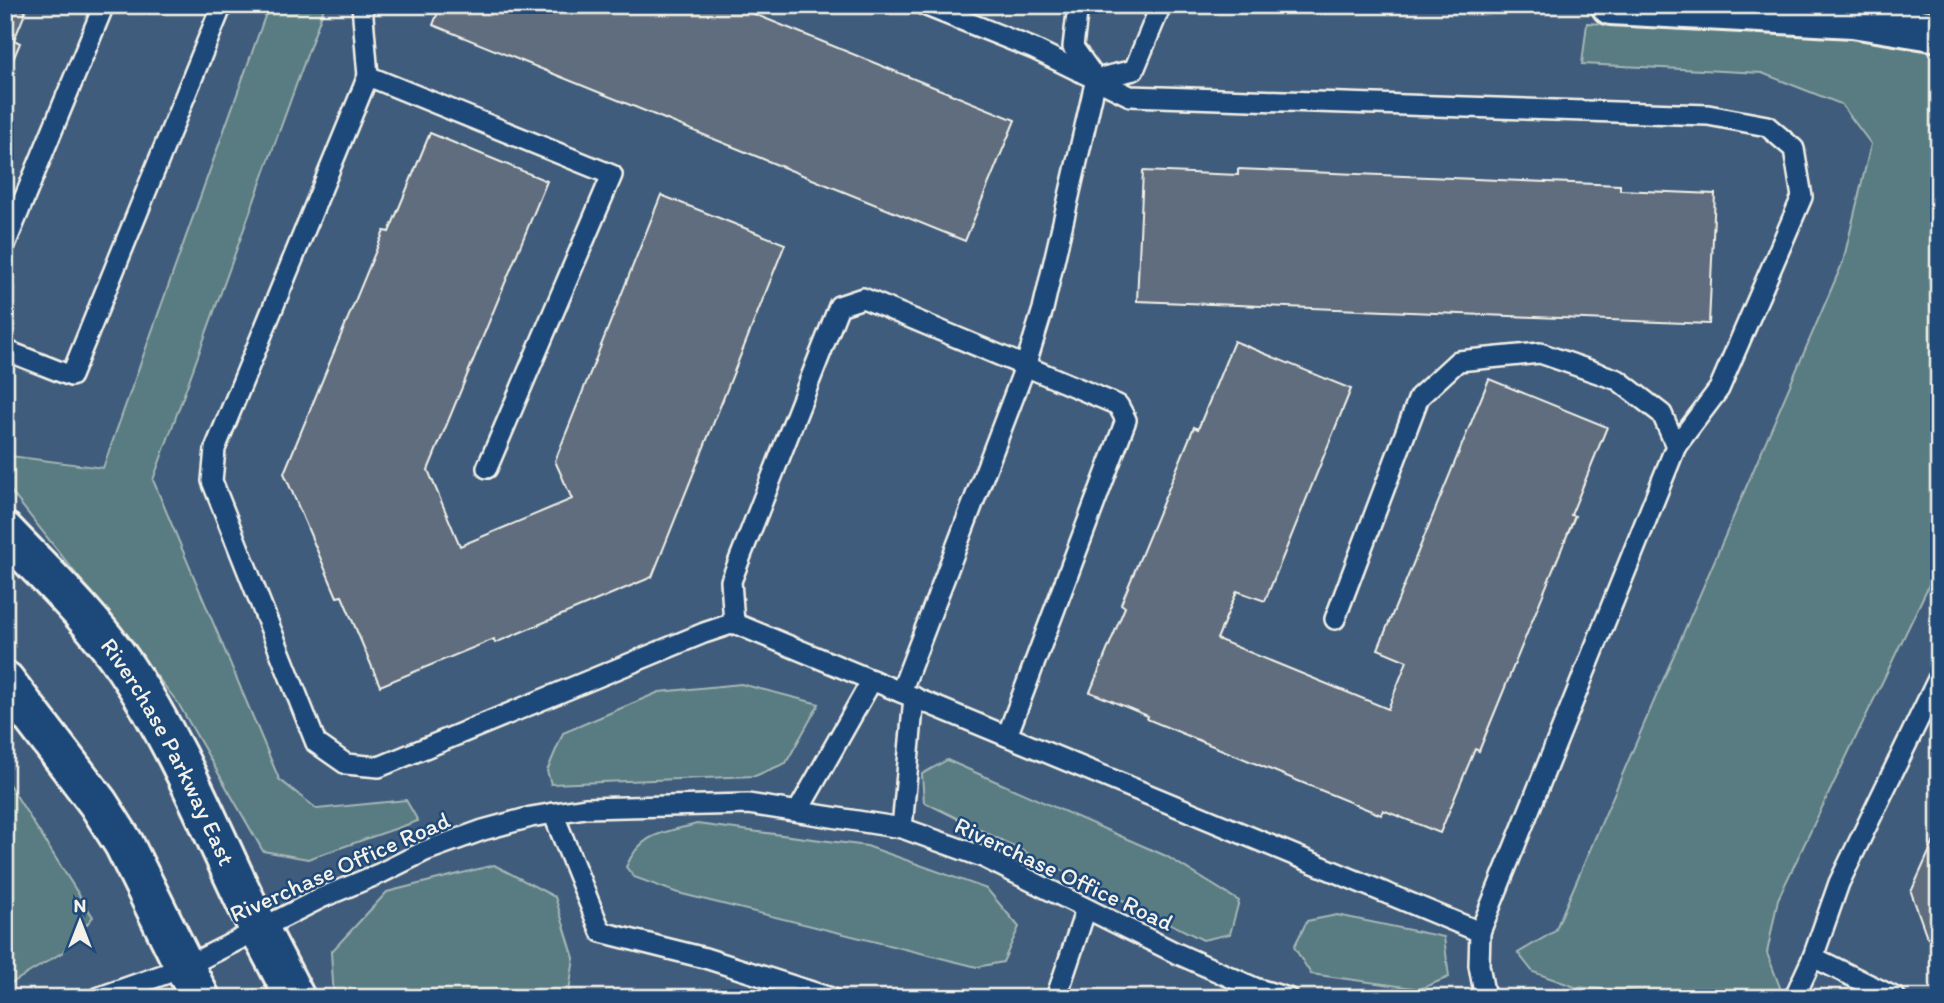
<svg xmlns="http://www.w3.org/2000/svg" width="1944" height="1003" font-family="Itim,sans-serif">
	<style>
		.built { fill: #3f5c7c }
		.green { fill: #587c82; stroke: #a6b6b5; stroke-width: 2 }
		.building { fill: #5e6d7e; stroke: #f4f1e8; stroke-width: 2 }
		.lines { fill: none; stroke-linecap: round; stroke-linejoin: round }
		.service-casing { stroke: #f4f1e8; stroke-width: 24 }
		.tertiary-casing { stroke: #f4f1e8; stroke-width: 44 }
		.service { stroke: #1f4a7a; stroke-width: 19 }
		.tertiary { stroke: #1f4a7a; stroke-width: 38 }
		.labels { text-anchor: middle; stroke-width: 5; stroke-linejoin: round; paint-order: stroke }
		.street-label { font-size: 24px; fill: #f4f1e8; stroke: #1f4a7a }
	</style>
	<rect width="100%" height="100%" fill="#32547b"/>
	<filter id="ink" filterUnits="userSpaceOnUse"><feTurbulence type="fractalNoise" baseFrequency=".0143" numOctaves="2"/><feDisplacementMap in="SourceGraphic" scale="14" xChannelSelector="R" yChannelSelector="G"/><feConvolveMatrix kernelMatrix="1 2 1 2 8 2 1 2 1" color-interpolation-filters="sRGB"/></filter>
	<g filter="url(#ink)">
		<rect class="built" x="5" y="5" width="1934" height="993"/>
		<g class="green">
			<path d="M269,5H325L153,480L279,779L317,809L406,800L418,821L308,859L263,851L178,703L5,484L11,456L103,468Z"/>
			<path d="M1587,23L1861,38L1939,51V564L1778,899L1767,953L1784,998H1715L1575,987L1533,972L1518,953L1555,931L1843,262L1871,144L1841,104L1762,73L1582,64Z"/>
			<path d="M741,684L819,704L786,763L755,776L551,784L547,771L563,733L659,692Z"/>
			<path d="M947,760L1166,856L1239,901L1230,934L1203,940L924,802L922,774Z"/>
			<path d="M5,778L93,917L63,952L5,987Z"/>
			<path d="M697,824L867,846L987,889L1019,927L1003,962L977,967L678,893L634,877L626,867C641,832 663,833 697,824Z"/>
			<path d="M494,865L555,897L574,958L568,998H334L331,952L387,892Z"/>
			<path d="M1337,915L1444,937L1449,977L1420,989L1311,974L1294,947L1307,921Z"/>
		</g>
		<g class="building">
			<path d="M5,5L26,11L14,40L20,43L5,79Z"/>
			<path d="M441,5H732L1015,120L965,241L433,25Z"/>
			<path d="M430,133L547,181L428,470L460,546L572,499L555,461L661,195L785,244L652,577L495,643L494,639L380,686L342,596L337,597L284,473L384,231L389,232Z"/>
			<path d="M1238,169L1620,185V190L1715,194L1709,324L1137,301L1143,171L1238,175Z"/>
			<path d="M1234,341L1351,389L1265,601L1237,591L1217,639L1388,709L1407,661L1378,649L1489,379L1607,427L1571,515L1575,516L1479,751L1475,749L1440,833L1383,810L1381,815L1147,719L1148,716L1090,692L1125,607L1121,604L1194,427L1198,429Z"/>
			<path d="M1939,830V943L1927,937L1911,892Z"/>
		</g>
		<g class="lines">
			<defs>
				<g id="service">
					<path d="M362,5L368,76L215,449L212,481L316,743L346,764L379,767L704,633L734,623L1480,932L1676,446L1662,414L1618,380L1540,353L1458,361L1419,397L1335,619"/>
					<path d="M924,5L1034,49L1130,96L1708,115L1767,126L1794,149L1802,197L1719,389L1676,446"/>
					<path d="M1078,5L1073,47L1096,79L1134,70L1161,5"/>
					<path d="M368,76L612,175L487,468"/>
					<path d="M5,245L104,5"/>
					<path d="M5,350L71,376L222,5"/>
					<path d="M734,623L731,581L839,306L863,298L1118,405L1126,420L1007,736"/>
					<path d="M901,692L1025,367L1043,309L1096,79"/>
					<path d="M798,811L872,680"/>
					<path d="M553,813L601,932L705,958L831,998"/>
					<path d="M902,828L914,697"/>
					<path d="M1480,932L1479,965L1485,998"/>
					<path d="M1813,957L1896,998"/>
					<path d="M97,998L185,967L321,898L381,873L425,851L483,830L531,817L585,808L748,804L902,828L983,857L1176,953L1255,988L1288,998"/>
					<path d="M1056,998L1086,909"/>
					<path d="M1794,998L1813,957L1839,883L1939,677"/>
				</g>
				<g id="tertiary">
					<path d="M1611,5L1853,18L1939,32"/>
					<path id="s1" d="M5,532C46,575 91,617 125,667C174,739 207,820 244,898C260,932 278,964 295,998"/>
					<path d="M5,681L98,803L124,844L200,998"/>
				</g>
			</defs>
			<use href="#service" class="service-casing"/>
			<use href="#tertiary" class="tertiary-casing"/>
			<use href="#service" class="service"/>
			<use href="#tertiary" class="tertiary"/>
		</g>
	</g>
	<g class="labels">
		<g class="street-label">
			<text dy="8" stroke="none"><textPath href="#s1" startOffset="276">Riverchase Parkway East</textPath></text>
			<text transform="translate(340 867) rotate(-24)" y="8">Riverchase Office Road</text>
			<text transform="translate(1064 874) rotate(25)" y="8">Riverchase Office Road</text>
		</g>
	</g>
	<rect width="1944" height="1003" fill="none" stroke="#1f4a7a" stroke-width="28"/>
	<rect x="14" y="14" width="1916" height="975" fill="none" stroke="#f4f1e8" stroke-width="2.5" filter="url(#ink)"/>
	<g transform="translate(80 922)" stroke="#1f4a7a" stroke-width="5" paint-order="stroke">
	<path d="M0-5L12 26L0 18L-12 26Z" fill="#f4f1e8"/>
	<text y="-10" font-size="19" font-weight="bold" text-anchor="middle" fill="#f4f1e8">N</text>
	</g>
</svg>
